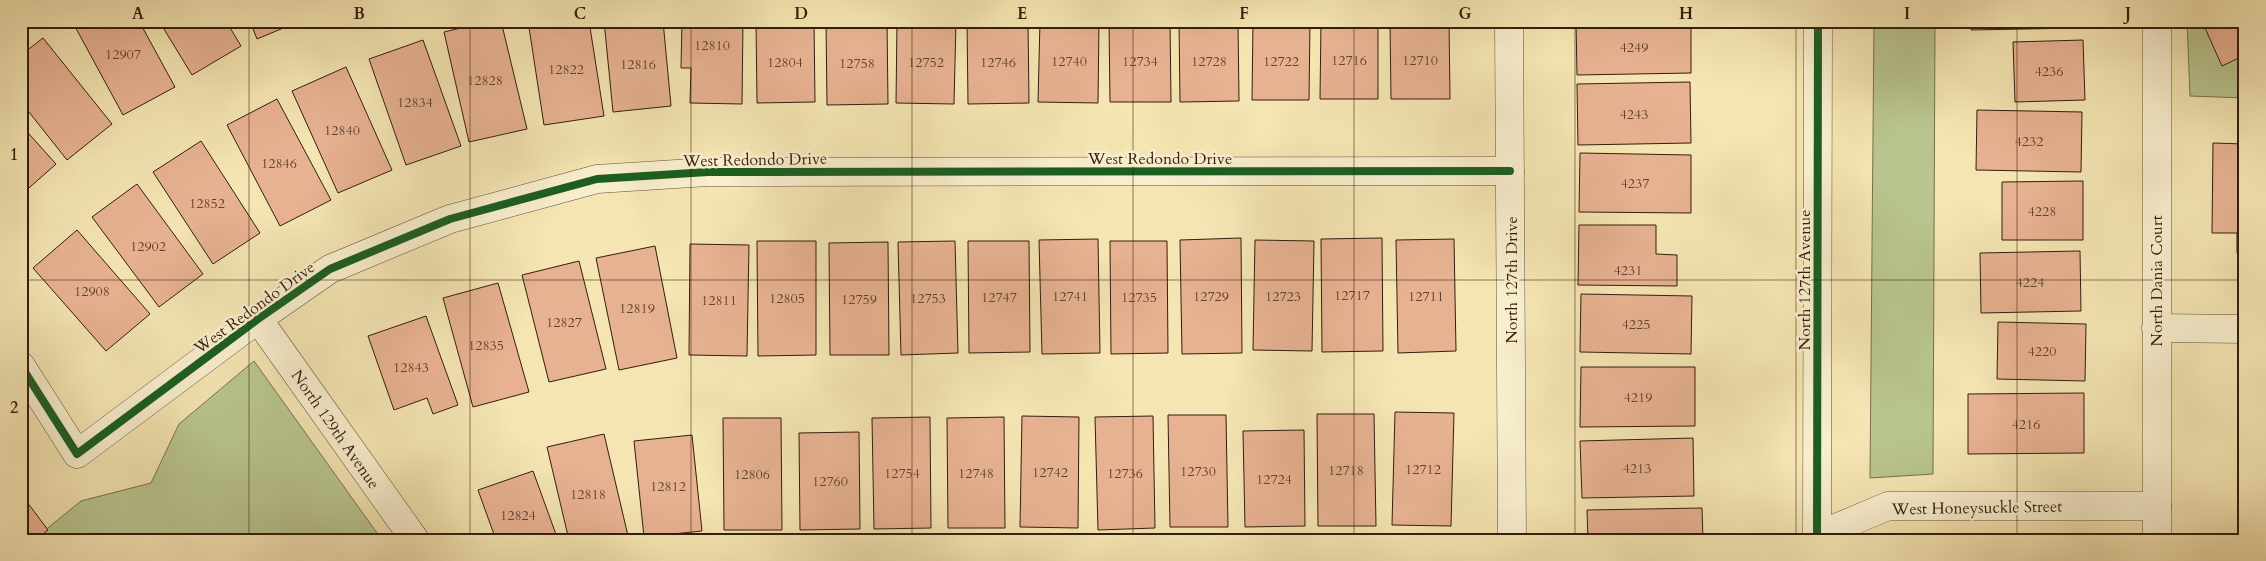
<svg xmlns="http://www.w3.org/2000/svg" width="2266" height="561" font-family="Cardo,serif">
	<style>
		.green { fill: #b9c58e; stroke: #76714d }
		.building { fill: #e7b292; stroke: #341d0c }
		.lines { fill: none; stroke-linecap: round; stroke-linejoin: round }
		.minor-casing { stroke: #644f36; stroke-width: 29 }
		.minor { stroke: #f8eecd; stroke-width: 28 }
		.cycleway-casing { stroke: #f8eecd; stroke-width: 11 }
		.cycleway { stroke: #1b5e20; stroke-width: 8 }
		.grid { fill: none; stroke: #341d0c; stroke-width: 1; stroke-opacity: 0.55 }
		.labels { text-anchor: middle; stroke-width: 5; stroke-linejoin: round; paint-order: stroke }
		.number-label { font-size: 14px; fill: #61422e }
		.street-label { font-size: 16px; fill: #341d0c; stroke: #f8eecd }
		.neatline { fill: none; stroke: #341d0c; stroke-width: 2 }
		.grid-label { font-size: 16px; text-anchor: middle; font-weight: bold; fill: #341d0c }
	</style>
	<rect width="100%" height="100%" fill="#f4e5b2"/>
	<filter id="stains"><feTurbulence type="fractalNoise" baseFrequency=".004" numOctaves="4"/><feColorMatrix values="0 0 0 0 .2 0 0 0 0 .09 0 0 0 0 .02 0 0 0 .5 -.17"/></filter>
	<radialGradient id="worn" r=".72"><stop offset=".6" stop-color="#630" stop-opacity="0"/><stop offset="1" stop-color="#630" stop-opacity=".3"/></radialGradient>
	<g class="green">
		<path d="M1874,21H1935L1933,474L1870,478Z"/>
		<path d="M2187,21H2245V98L2190,96Z"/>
		<path d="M254,361L382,540H33L81,501L151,483L179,424Z"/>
	</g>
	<g class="building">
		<path d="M72,21H139L175,87L123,115Z"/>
		<path d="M159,21H226L241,46L192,75Z"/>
		<path d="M250,21H300L257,39Z"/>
		<path d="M490,21H501L527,129L469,142L444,32Z"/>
		<path d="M528,21H589L604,116L544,125Z"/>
		<path d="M604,21H663L671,106L613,112Z"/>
		<path d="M682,21H743L742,104L690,103L691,68H681Z"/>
		<path d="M756,21H814L815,102L757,103Z"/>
		<path d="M826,21H887L888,104L827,105Z"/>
		<path d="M897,21H956L954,104L896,103Z"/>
		<path d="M967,21H1028L1029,103L968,104Z"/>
		<path d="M1040,21H1099L1098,103L1038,102Z"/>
		<path d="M1109,21H1170L1171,102H1110Z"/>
		<path d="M1179,21H1238L1239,101L1180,102Z"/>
		<path d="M1253,21H1310L1309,100H1252Z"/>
		<path d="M1321,21H1378V99H1320Z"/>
		<path d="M1390,21H1449L1450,99H1391Z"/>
		<path d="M1576,21H1691V73L1577,75Z"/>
		<path d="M1971,21H2080V28L1971,30Z"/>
		<path d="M2220,21H2245V55L2222,66L2205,28Z"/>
		<path d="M43,38L112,124L67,160L21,102V55Z"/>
		<path d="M423,40L461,146L406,165L369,59Z"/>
		<path d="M2083,40L2085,100L2015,102L2013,42Z"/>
		<path d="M346,67L392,170L338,193L292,91Z"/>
		<path d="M1690,82L1691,143L1578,145L1577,84Z"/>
		<path d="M277,99L331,200L280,226L227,125Z"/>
		<path d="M1977,110L2082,112L2081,172L1976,170Z"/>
		<path d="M21,125L56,164L21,195Z"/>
		<path d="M201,141L260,233L213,264L153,172Z"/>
		<path d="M2213,143L2245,144V253H2237V233H2212Z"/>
		<path d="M1580,153L1691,155V213L1579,212Z"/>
		<path d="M2083,181V240H2002V182Z"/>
		<path d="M137,184L203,274L159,307L92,217Z"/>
		<path d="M1579,225H1656V254L1677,255V286L1578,285Z"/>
		<path d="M77,230L150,314L106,351L33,268Z"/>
		<path d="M1241,238L1242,353L1182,354L1180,240Z"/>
		<path d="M1382,238L1383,351L1322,352L1321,239Z"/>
		<path d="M1098,239L1100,353L1042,354L1039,240Z"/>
		<path d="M1454,239L1456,351L1398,353L1396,240Z"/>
		<path d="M1255,240L1314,241L1312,351L1253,350Z"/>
		<path d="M757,241H816V355L758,356Z"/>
		<path d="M955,241L958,353L901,355L898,242Z"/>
		<path d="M968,241H1029L1030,352L969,353Z"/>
		<path d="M1110,241H1167L1168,353L1111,354Z"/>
		<path d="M888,242L889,355H830L829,243Z"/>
		<path d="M690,244L749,245L747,356L689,355Z"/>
		<path d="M655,246L677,358L619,370L596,258Z"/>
		<path d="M2080,251L2081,311L1981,313L1980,253Z"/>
		<path d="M579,261L606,369L549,382L522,275Z"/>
		<path d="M498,283L529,392L473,407L443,298Z"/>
		<path d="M1581,294L1692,296L1691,354L1580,352Z"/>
		<path d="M426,316L458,405L433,414L427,398L394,410L368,336Z"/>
		<path d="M1998,322L2086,324L2085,381L1997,379Z"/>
		<path d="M1581,367H1695V426L1580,427Z"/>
		<path d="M2084,393V453L1968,454V394Z"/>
		<path d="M1395,412L1454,413L1451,526L1392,525Z"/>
		<path d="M1317,414H1374L1376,526H1318Z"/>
		<path d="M1168,415H1226L1228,527H1170Z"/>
		<path d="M1022,416L1079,417L1078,528L1020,527Z"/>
		<path d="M1153,416L1155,528L1098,530L1095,417Z"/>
		<path d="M930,417L931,528L874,529L872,418Z"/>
		<path d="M1004,417L1005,528H948L947,418Z"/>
		<path d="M723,418H781L782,530H724Z"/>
		<path d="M1304,430L1305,526L1245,527L1243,431Z"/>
		<path d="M859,432L860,529L800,530L799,433Z"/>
		<path d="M604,434L629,540H569L547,447Z"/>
		<path d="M692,435L702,531L644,537L634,441Z"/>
		<path d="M1693,438L1694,496L1582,498L1580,441Z"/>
		<path d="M533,471L558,540H496L478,490Z"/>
		<path d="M21,494L48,530L35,540H21Z"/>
		<path d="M1702,508L1703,540H1588L1587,510Z"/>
	</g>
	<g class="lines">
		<defs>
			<g id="minor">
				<path d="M1509,21L1512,540"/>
				<path d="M2157,21V540"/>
				<path d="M258,319L415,540"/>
				<path d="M2156,328L2245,329"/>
				<path d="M21,366L77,454L258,319L330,269L450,219L597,179L708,172L1510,171"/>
				<path d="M1817,536L1888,506H2157"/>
				<path d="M1817,540L1818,21"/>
			</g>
		</defs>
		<use href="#minor" class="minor-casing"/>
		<use href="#minor" class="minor"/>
		<defs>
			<g id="cycleway">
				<path d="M21,366L77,454L258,319L330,269L450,219L597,179L708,172L1510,171"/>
				<path d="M1817,540L1818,21"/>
			</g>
		</defs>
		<use href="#cycleway" class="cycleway-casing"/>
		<use href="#cycleway" class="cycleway"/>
	</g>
	<path class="grid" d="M249,21V540M470,21V540M691,21V540M912,21V540M1133,21V540M1354,21V540M1575,21V540M1796,21V540M2017,21V540M21,280H2245"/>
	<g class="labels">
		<g class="number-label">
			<text x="712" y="50">12810</text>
			<text x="1634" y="52">4249</text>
			<text x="123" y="59">12907</text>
			<text x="1349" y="65">12716</text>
			<text x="1420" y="65">12710</text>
			<text x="1069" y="66">12740</text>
			<text x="1140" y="66">12734</text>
			<text x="1209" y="66">12728</text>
			<text x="1281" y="66">12722</text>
			<text x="785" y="67">12804</text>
			<text x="926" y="67">12752</text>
			<text x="998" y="67">12746</text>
			<text x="857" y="68">12758</text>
			<text x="638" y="69">12816</text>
			<text x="566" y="74">12822</text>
			<text x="2049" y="76">4236</text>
			<text x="485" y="85">12828</text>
			<text x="415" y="107">12834</text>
			<text x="1634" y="119">4243</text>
			<text x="342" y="135">12840</text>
			<text x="2029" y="146">4232</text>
			<text x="279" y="168">12846</text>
			<text x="1635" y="188">4237</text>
			<text x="207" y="208">12852</text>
			<text x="2042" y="216">4228</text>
			<text x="148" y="251">12902</text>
			<text x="1628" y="275">4231</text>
			<text x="2030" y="287">4224</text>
			<text x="92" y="296">12908</text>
			<text x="1352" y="300">12717</text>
			<text x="1070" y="301">12741</text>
			<text x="1211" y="301">12729</text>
			<text x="1283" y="301">12723</text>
			<text x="1426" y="301">12711</text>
			<text x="999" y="302">12747</text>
			<text x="1139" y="302">12735</text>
			<text x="787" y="303">12805</text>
			<text x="928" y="303">12753</text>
			<text x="859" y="304">12759</text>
			<text x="719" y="305">12811</text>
			<text x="637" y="313">12819</text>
			<text x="564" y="327">12827</text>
			<text x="1636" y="329">4225</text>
			<text x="486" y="350">12835</text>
			<text x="2042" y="356">4220</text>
			<text x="411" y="372">12843</text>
			<text x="1638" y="402">4219</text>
			<text x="2026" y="429">4216</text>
			<text x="1637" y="473">4213</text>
			<text x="1423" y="474">12712</text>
			<text x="1346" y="475">12718</text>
			<text x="1198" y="476">12730</text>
			<text x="1050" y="477">12742</text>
			<text x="902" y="478">12754</text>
			<text x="976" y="478">12748</text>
			<text x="1125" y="478">12736</text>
			<text x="752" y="479">12806</text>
			<text x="1274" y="484">12724</text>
			<text x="830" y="486">12760</text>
			<text x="668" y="491">12812</text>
			<text x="588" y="499">12818</text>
			<text x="518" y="520">12824</text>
		</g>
		<g class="street-label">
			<text x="1160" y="164">West Redondo Drive</text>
			<text transform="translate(755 159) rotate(-1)" y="6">West Redondo Drive</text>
			<text transform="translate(1511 280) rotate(-90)" y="6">North 127th Drive</text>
			<text transform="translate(1804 280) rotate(-90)" y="6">North 127th Avenue</text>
			<text transform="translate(2156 281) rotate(-90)" y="6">North Dania Court</text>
			<text transform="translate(254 307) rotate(-36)" y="6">West Redondo Drive</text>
			<text transform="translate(336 429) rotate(55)" y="6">North 129th Avenue</text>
			<text transform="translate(1977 507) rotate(-1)" y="6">West Honeysuckle Street</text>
		</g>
	</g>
	<rect width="2266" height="561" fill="none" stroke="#f4e5b2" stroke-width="55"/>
	<rect x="28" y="28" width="2210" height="506" class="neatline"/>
	<g class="grid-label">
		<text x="138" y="19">A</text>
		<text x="359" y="19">B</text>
		<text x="580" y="19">C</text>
		<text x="801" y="19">D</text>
		<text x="1022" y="19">E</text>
		<text x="1244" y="19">F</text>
		<text x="1465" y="19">G</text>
		<text x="1686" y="19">H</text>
		<text x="1907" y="19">I</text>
		<text x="2128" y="19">J</text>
		<text x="14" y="160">1</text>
		<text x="14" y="413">2</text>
	</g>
	<rect width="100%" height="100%" filter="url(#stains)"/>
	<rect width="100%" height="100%" fill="url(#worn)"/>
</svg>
